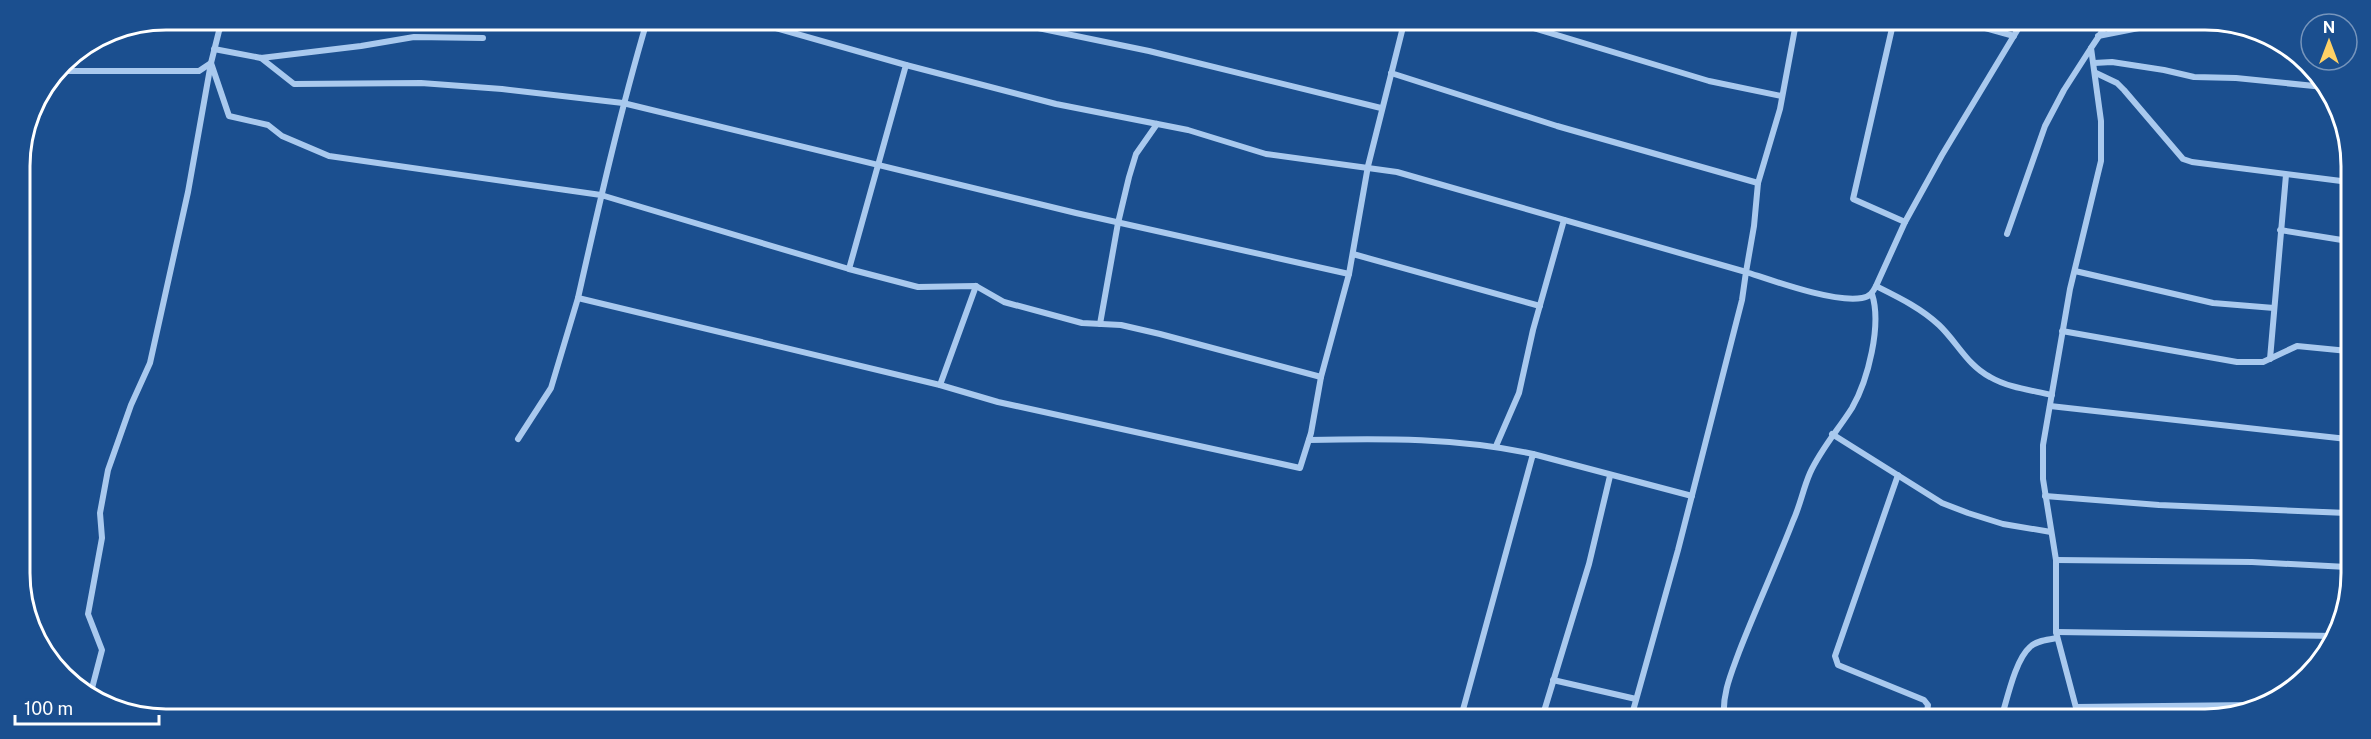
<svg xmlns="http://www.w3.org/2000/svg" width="2371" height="739" font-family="'Public Sans',sans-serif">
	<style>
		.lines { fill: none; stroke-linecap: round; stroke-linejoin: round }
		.street { stroke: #a9c9ee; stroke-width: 6 }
		.rim { fill: none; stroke: #fff; stroke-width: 3 }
	</style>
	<rect width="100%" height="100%" fill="#1b4f8f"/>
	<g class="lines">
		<g class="street">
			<path d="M751,21L906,65L849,269"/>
			<path d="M1009,22L1149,51L1381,108"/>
			<path d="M1517,23L1709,81L1781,96"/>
			<path d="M1796,23L1780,109L1758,183L1754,226L1746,272C1774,281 1834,303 1862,298C1870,297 1873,292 1876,286L1905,222L1942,155L2021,24"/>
			<path d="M1893,24L1853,199L1905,222"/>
			<path d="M1971,24L2014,36"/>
			<path d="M2195,24L2261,36"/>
			<path d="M2098,36L2159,24"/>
			<path d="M214,49L261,58L361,46L414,37L483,38"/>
			<path d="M261,58L294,84L421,83L502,89L623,103L1076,213L1349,274"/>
			<path d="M2094,63L2112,62L2164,70L2194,77L2236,78L2324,87"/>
			<path d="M906,65L1056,104L1188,130L1266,154L1397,172L1746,272L1742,300L1678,550L1631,718"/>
			<path d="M57,71H199L211,63L229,116L268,125L282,136L329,156L601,195L849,269L918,287L976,286L940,385L578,298C599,205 620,112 647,21"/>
			<path d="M1391,73L1557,126L1758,183"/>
			<path d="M2096,73L2117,83L2124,90L2183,159L2192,162L2349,182"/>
			<path d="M2280,230L2348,241"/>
			<path d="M2007,234L2045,126L2064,90L2091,48"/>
			<path d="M1353,254L1540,306"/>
			<path d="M2075,271L2213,303L2274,308"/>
			<path d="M976,286L1004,302L1082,323L1121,325L1160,334L1321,377"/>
			<path d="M1876,286C1898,297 1921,308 1939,325C1957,342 1967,365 1990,377C2009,388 2031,390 2052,395"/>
			<path d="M1100,324L1118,223L1129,177L1136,154L1157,124"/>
			<path d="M2062,331L2237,362H2263L2297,346L2348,351"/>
			<path d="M2270,359L2286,175"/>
			<path d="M940,385L998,402L1300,468L1311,433L1321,377L1349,274L1368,166L1404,23"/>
			<path d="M2050,406L2347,439"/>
			<path d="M1832,434L1942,503L1968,513L2003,524L2051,532"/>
			<path d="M518,439L551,388L578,298"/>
			<path d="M1309,440C1383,438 1460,438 1533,454"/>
			<path d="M1496,446L1519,393L1533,330L1564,220"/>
			<path d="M1898,475L1835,656L1838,665L1924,700L1928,705L1926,719"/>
			<path d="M2045,496L2159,505L2347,513"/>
			<path d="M2056,560L2252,562L2347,567"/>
			<path d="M2056,632L2335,636"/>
			<path d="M1553,680L1636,699"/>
			<path d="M91,692L102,650L88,614L102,538L100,513L108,470L131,405L150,363L188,192L211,63L219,31L226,20"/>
			<path d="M2076,707L2252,705"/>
			<path d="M1461,717L1533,454L1692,496"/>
			<path d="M1542,718L1589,564L1610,476"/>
			<path d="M1724,718C1722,694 1731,674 1739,652C1756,608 1776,565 1793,521C1800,506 1803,489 1810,473C1821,449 1838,430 1852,408C1868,380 1882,325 1872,294"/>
			<path d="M2001,719C2007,700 2015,660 2030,647C2037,640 2049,640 2057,638"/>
			<path d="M2079,719L2056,632V560L2043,479V445L2070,289L2101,161V121L2091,48L2107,24"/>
		</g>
	</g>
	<path d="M0 0H2371V739H0ZM166 30H2205A136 136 0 0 1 2341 166V573A136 136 0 0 1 2205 709H166A136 136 0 0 1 30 573V166A136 136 0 0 1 166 30Z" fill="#1b4f8f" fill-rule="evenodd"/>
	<path class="rim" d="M166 30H2205A136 136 0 0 1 2341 166V573A136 136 0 0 1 2205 709H166A136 136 0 0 1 30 573V166A136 136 0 0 1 166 30Z"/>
	<g transform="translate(2329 42)"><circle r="28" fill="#1b4f8f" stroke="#7695bc" stroke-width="1.5"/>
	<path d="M0-4.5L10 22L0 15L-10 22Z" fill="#ffd166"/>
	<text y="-9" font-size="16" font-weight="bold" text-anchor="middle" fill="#ffffff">N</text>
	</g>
	<path d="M15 715v9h144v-9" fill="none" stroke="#ffffff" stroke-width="3"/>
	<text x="24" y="715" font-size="18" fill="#ffffff" stroke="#1b4f8f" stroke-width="4.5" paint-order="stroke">100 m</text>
</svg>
